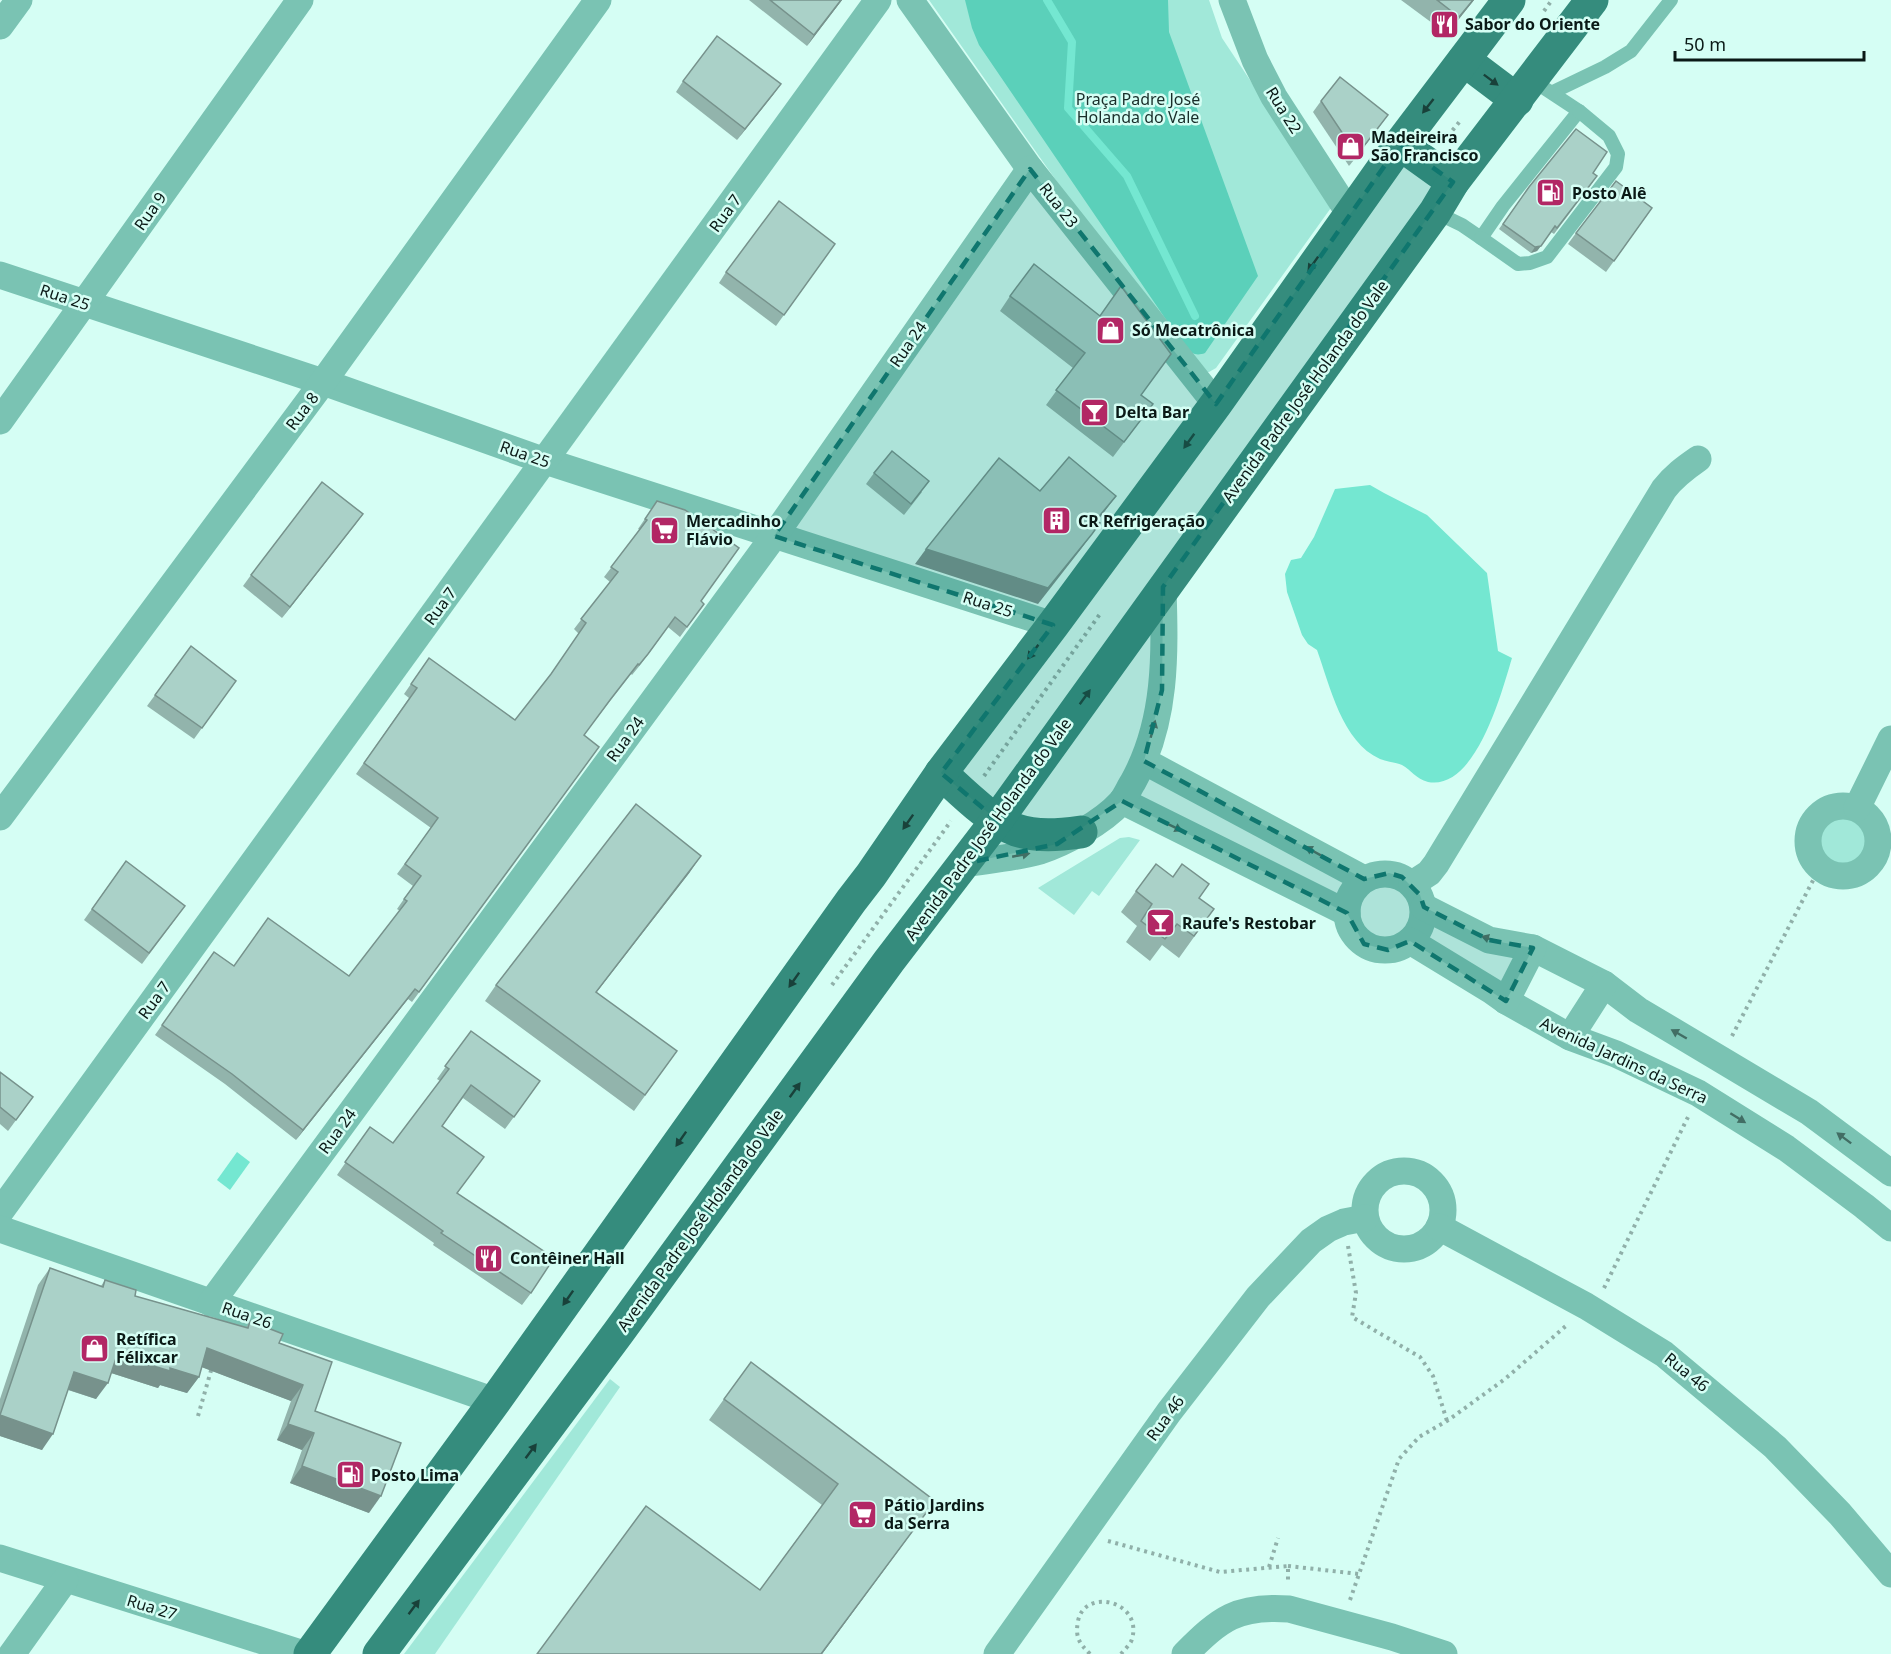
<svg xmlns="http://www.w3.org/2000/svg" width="1891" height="1654" font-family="'Noto Sans',sans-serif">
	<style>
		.green { fill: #a1e8d9 }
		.forest { fill: #5bd0ba }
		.water { fill: #74e7d1 }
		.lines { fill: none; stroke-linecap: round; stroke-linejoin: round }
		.stream { stroke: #74e7d1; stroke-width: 8 }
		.path { stroke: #90b0a9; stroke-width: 4; stroke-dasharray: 3 4.5; stroke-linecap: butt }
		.lane { stroke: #7ac3b3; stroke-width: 14 }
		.street { stroke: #7ac3b3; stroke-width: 27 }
		.primary { stroke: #358c7d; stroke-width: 33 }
		.wall { fill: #92b4ac }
		.shaded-wall { fill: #77928c }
		.building { fill: #aad1c8; stroke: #77928c; stroke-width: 1.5 }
		.oneway { fill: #19413a }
		.oneway2 { fill: #426e64 }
		.marked { fill: #0f766e; fill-opacity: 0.2; stroke: #0f766e; stroke-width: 4.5; stroke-dasharray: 12 8; stroke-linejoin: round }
		.labels { text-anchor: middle; stroke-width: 5; stroke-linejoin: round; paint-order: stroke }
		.poi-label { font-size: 16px; font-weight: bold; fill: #0a1916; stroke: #d5fef4; text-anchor: start }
		.park-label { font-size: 16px; fill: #192e2a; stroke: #d5fef4 }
		.street-label { font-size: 16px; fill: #0a1916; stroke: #d5fef4 }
	</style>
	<rect width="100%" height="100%" fill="#d5fef4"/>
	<g class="green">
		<path d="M929,0H1209L1222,38L1333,205L1216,368L1209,372L1200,373L1182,359Z"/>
		<circle cx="1843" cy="841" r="24"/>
		<path d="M1129,837L1140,840L1099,896L1092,891L1074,915L1038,888L1120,838Z"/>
		<path d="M610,1379L620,1387L435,1654H404Z"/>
	</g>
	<path class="forest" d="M965,0H1168L1169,32L1258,276L1205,353C1197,356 1192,354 1186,349L979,45L972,28Z"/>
	<g class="water">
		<path d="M1370,485L1384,493L1427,515L1487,573L1498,651L1512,658C1502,691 1476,791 1428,782C1416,779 1411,770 1402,765C1395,762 1387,762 1380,759C1342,742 1330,686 1317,650L1308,644L1302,635L1287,592L1285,574L1291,560L1301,558L1314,537L1335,489Z"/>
		<path d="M237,1152L250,1162L230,1190L217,1180Z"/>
	</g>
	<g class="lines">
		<path class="stream" d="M1047,0L1072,42L1068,108L1127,176L1195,316"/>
		<g class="path">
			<path d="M1544,11L1552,0"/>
			<path d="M1443,142L1461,120"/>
			<path d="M984,776L1100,614"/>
			<path d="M832,985L951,821"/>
			<path d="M1732,1036L1820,867"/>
			<path d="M1348,1246L1356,1293L1352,1317L1420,1357L1433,1376L1447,1421"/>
			<path d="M1604,1288L1688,1117"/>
			<path d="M198,1416L212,1367"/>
			<path d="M1108,1541L1220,1572L1288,1566V1584"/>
			<path d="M1288,1566L1359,1574"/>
			<path d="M1269,1567L1278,1538"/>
			<path d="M1350,1600L1399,1459L1419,1437L1447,1421L1505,1379L1567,1325"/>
			<path d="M1090,1654C1079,1643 1075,1637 1078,1621C1085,1587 1143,1601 1132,1639C1131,1644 1124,1650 1121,1654"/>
		</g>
		<g class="lane">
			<path d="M1553,92L1605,67L1631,51L1671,0"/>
			<path d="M1435,212L1462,225L1481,238L1503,206L1579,111L1532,80"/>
			<path d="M1481,238L1518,264L1530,263L1547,257L1616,167L1618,154L1609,136L1579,111"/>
		</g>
		<g class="street">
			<path d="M910,0L1030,169L1216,404"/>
			<path d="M1232,0L1255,60L1274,97L1349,213"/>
			<path d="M0,26L19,0"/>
			<path d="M0,275L323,382L545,461L1053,625"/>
			<path d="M0,421L300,0"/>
			<path d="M1144,761L1364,879"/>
			<path d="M1122,801L1347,913"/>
			<circle cx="1843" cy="841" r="35"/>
			<path d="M1857,808L1891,739"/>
			<path d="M0,817L323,382L598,0"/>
			<path d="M963,864C988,860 1015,858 1040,851C1066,842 1102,823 1121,802C1126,796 1129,788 1133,782C1167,721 1165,654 1163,587"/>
			<circle cx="1385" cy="912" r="38"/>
			<path d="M1412,884L1429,873L1436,864L1664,489C1674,476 1685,468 1698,459"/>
			<path d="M1424,907L1489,940L1533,948L1604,984L1638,1010L1809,1112L1891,1173"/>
			<path d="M1410,941L1492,991L1506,1001L1570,1037L1616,1054L1698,1093L1786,1148L1864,1206L1891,1228"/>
			<path d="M1506,1001L1533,948"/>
			<path d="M1570,1037L1604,984"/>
			<circle cx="1404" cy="1210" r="39"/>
			<path d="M0,1212L878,0"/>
			<path d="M1439,1227L1586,1306L1664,1354L1775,1447L1840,1514L1891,1574"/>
			<path d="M0,1229L495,1401"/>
			<path d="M211,1303L774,536L1030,169"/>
			<path d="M0,1558L304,1654"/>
			<path d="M12,1654L65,1580"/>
			<path d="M997,1654L1169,1412L1258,1297L1311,1241L1328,1229L1344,1222L1365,1218"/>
			<path d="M1185,1654C1220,1619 1237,1605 1289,1609L1392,1637L1444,1654"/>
		</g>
		<g class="primary">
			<path d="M1464,60L1517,100"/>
			<path d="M1400,144L1453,182"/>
			<path d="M941,773C962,792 989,820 1016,830C1037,837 1059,835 1081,832"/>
			<path d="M310,1654L495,1401L851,901L871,875L941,773L1053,625L1216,404L1400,144L1509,0"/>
			<path d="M379,1654L618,1333L889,961L997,820L1435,212L1453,182L1592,0"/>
		</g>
	</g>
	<g class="wall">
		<path d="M749,0H842L807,46Z"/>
		<path d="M1401,0H1474L1447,34Z"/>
		<path d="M683,81L781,84L737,140L676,92Z"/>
		<path d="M1321,101L1380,126L1349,166L1313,112Z"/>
		<path d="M1593,173V182L1554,234L1551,232L1537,251L1531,253L1499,229L1529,187Z"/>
		<path d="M1652,208L1606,272L1568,244L1576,233Z"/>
		<path d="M835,244L776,326L719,283L726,272Z"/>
		<path d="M1010,296L1153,404L1113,457L1046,405L1073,368L1000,311Z"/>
		<path d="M874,473L922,492L904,515L866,484Z"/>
		<path d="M657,501L701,601L704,604L680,637L668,627L641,664L632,675L631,674L603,710L584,735L599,747L412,1002L408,999L296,1140L225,1084L155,1035L214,952L234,966L349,976L400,911L397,909L413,886L397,874L431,828L356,774L409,698L404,694L429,658L515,720L551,674L579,634L574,629L610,582L604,577L640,530L638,529Z"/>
		<path d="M363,514L282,618L243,586L251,575Z"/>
		<path d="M191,646L236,681L194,739L147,706Z"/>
		<path d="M126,861L177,917L142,964L84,920Z"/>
		<path d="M690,872L596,993L677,1051L634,1111L485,1001L496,985Z"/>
		<path d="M1136,891L1199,898L1214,909L1179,958L1162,945L1150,961L1126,942L1137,926L1121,912Z"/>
		<path d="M471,1031L540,1081L505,1129L463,1098L442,1126L457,1193L531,1293L522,1305L433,1245L434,1243L337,1175L370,1127L393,1143L440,1081L437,1079Z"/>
		<path d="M0,1072L33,1097L8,1131L0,1124Z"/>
		<path d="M50,1268L101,1286L105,1280L135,1296L246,1327L250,1321L279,1343L332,1362L315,1411L369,1513L290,1483L302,1450L277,1440L291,1401L202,1367L199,1377L187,1393L160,1385L158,1388L111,1373L96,1399L68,1390L42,1450L0,1436V1399L38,1285Z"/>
		<path d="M724,1399L935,1501L822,1654H537L760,1590L822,1505L709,1420Z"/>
	</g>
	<g class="shaded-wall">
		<path d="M841,0H842L807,46L814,35Z"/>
		<path d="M1473,0H1474L1447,34L1459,17Z"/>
		<path d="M781,84L773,95L737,140L745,129Z"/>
		<path d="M1388,115L1380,126L1349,166L1357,155Z"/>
		<path d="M1541,246L1537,251L1531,253L1535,247Z"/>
		<path d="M1116,496L1105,511L1086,535L1096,520Z"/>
		<path d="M363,514L355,525L282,618L290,607Z"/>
		<path d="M1092,534L1081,549L1038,604L915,564L926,549Z"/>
		<path d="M701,856L690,872L584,1008L596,992Z"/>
		<path d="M415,989L408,999L296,1140L303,1130Z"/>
		<path d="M207,1348L303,1385L291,1401L196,1365Z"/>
		<path d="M117,1355L170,1368L199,1377L187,1393L160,1385L158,1388L105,1371Z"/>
		<path d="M74,1372L108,1383L96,1399L63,1388Z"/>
		<path d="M0,1415L53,1434L42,1450L0,1436Z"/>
		<path d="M288,1424L314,1433L302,1450L277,1440Z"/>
		<path d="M302,1466L381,1496L369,1513L290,1483Z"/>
		<path d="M935,1501L822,1654H821Z"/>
	</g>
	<g class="building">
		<path d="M770,0H841L814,35Z"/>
		<path d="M1437,0H1473L1459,17Z"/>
		<path d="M717,36L781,84L745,129L683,81Z"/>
		<path d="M1340,77L1388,115L1357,155L1321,101Z"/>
		<path d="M1576,129L1607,152L1593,173L1597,176L1557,228L1555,226L1541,246L1535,247L1503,224L1529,187Z"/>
		<path d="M1616,181L1652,208L1614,261L1576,233Z"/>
		<path d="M779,201L835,244L784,315L726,272Z"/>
		<path d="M1034,264L1100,316L1121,286L1171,354L1141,395L1153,404L1124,442L1056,390L1085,353L1010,296Z"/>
		<path d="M892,451L929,481L911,504L874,473Z"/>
		<path d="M1069,457L1116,496L1096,520L1100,523L1092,534L1048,588L926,549L999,458L1040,491Z"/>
		<path d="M322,482L363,514L290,607L251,575Z"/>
		<path d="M657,501L685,510L739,548L701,601L704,604L687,627L675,617L648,654L639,665L638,664L610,700L584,735L599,747L419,992L415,989L303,1130L232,1074L162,1025L214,952L234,966L268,918L349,976L407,901L404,899L421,876L405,864L438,818L364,763L417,688L411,684L429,658L515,720L551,674L586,623L581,619L618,572L611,567L647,520L645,519Z"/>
		<path d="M191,646L236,681L202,728L155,695Z"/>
		<path d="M636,804L701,856L596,992L677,1051L645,1095L496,985Z"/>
		<path d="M126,861L185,906L149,953L92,909Z"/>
		<path d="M1156,864L1173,877L1182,864L1209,884L1199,898L1214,909L1194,936L1177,924L1165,939L1141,921L1152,904L1136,891Z"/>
		<path d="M471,1031L540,1081L514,1117L471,1085L442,1126L484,1157L457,1193L554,1258L531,1293L441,1233L443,1231L345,1162L370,1127L393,1143L449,1069L445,1066Z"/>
		<path d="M0,1072L33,1097L16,1120L0,1107Z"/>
		<path d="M50,1268L103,1287L105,1280L136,1290L135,1296L248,1328L250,1321L283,1334L279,1343L332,1362L315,1411L401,1443L381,1496L302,1466L314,1433L288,1424L303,1385L207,1348L199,1377L170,1368V1371L117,1355L108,1383L74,1372L53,1434L0,1415Z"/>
		<path d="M751,1362L935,1501L821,1654H537L646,1506L760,1590L838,1484L724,1399Z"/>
	</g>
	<defs><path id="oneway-solid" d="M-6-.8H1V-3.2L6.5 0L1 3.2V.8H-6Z" transform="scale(1.5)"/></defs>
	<g class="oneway">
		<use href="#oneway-solid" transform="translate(1491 80) rotate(37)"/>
		<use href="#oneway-solid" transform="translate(1428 106) rotate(128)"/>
		<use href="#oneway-solid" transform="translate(1313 264) rotate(125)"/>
		<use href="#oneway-solid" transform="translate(1189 441) rotate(126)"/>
		<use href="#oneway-solid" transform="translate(1033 652) rotate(127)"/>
		<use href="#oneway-solid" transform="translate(1085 697) rotate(-54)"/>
		<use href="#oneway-solid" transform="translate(908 822) rotate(125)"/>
		<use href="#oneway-solid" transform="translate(794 980) rotate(125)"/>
		<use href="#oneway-solid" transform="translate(795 1090) rotate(-54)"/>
		<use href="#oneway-solid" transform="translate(681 1139) rotate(125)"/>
		<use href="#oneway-solid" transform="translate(568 1298) rotate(125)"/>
		<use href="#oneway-solid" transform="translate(531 1451) rotate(-53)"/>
		<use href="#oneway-solid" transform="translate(414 1607) rotate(-53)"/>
	</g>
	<g class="oneway2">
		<use href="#oneway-solid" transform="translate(1153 729) rotate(-75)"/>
		<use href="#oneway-solid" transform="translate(1174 827) rotate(26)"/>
		<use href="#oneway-solid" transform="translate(1313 851) rotate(-151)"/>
		<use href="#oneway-solid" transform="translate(1021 855) rotate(-11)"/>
		<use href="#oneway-solid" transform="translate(1490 939) rotate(-162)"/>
		<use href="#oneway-solid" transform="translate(1679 1034) rotate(-150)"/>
		<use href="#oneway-solid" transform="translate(1738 1118) rotate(32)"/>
		<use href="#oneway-solid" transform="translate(1844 1138) rotate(-143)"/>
	</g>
	<path class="marked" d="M1400,144L1453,182L1163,587L1162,690L1144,761L1364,879L1389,873L1402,877L1420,895L1424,907L1489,940L1533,948L1506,1001L1410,941L1388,950L1364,944L1347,913L1122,801L1057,844L963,864L997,820L941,773L1053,625L774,536L1030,169L1216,404Z"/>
	<defs>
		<symbol id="restaurant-square" viewBox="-11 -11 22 22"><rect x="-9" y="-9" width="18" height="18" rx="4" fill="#b22765" stroke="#d5fef4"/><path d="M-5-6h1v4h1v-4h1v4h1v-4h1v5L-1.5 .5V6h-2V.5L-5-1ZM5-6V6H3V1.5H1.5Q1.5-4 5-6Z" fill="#fff"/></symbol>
		<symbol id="shop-square" viewBox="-11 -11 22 22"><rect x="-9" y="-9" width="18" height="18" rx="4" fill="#b22765" stroke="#d5fef4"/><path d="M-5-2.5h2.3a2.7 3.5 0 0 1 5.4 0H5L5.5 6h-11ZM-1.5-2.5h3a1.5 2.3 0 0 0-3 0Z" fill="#fff"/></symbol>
		<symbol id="fuel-square" viewBox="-11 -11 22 22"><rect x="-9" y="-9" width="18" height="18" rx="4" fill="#b22765" stroke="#d5fef4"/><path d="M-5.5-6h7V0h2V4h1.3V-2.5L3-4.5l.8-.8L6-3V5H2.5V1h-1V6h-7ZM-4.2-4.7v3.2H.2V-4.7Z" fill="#fff"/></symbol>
		<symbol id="bar-square" viewBox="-11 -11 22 22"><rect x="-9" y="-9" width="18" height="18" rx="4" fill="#b22765" stroke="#d5fef4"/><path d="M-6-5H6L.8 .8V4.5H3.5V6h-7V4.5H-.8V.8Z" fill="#fff"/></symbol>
		<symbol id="building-square" viewBox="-11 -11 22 22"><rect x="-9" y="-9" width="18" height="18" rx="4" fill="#b22765" stroke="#d5fef4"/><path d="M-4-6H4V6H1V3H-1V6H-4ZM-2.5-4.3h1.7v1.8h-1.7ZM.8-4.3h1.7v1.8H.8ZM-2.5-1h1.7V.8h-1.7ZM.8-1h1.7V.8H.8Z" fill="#fff"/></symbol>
		<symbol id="supermarket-square" viewBox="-11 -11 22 22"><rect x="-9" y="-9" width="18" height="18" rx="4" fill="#b22765" stroke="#d5fef4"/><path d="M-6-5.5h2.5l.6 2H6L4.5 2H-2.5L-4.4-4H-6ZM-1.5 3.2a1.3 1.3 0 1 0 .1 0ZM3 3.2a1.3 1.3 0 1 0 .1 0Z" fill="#fff"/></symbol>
	</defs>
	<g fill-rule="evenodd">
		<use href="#restaurant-square" x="1428" y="8" width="33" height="33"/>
		<use href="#shop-square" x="1334" y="130" width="33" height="33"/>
		<use href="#fuel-square" x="1534" y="176" width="33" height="33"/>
		<use href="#shop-square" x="1094" y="314" width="33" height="33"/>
		<use href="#bar-square" x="1078" y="396" width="33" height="33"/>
		<use href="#building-square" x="1040" y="504" width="33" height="33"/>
		<use href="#supermarket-square" x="648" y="514" width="33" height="33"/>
		<use href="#bar-square" x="1144" y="906" width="33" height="33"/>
		<use href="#restaurant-square" x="472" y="1242" width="33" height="33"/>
		<use href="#shop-square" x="78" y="1332" width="33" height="33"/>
		<use href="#fuel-square" x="334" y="1458" width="33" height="33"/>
		<use href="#supermarket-square" x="846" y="1498" width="33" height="33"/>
	</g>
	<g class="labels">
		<g class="poi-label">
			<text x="1465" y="30">Sabor do Oriente</text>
			<text x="1371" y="143">Madeireira<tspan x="1371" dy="18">São Francisco</tspan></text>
			<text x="1572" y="199">Posto Alê</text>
			<text x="1132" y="336">Só Mecatrônica</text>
			<text x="1115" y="418">Delta Bar</text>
			<text x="686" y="527">Mercadinho<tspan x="686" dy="18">Flávio</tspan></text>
			<text x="1078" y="527">CR Refrigeração</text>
			<text x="1182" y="929">Raufe's Restobar</text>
			<text x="510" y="1264">Contêiner Hall</text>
			<text x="116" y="1345">Retífica<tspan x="116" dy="18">Félixcar</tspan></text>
			<text x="371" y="1481">Posto Lima</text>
			<text x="884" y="1511">Pátio Jardins<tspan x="884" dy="18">da Serra</tspan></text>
		</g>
		<g class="park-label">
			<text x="1138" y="105">Praça Padre José<tspan x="1138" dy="18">Holanda do Vale</tspan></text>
		</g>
		<g class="street-label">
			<text transform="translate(1284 110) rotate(58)" y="6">Rua 22</text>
			<text transform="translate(1059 205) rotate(52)" y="6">Rua 23</text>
			<text transform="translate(150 211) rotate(-55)" y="6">Rua 9</text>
			<text transform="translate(725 213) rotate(-54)" y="6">Rua 7</text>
			<text transform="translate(65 297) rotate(18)" y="6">Rua 25</text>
			<text transform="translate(908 344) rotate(-55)" y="6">Rua 24</text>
			<text transform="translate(1305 391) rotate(-54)" y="6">Avenida Padre José Holanda do Vale</text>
			<text transform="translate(302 411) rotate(-53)" y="6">Rua 8</text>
			<text transform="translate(525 454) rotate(19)" y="6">Rua 25</text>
			<text transform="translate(988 604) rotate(18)" y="6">Rua 25</text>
			<text transform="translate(440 606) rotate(-54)" y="6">Rua 7</text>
			<text transform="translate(625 739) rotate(-54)" y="6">Rua 24</text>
			<text transform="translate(988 829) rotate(-54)" y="6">Avenida Padre José Holanda do Vale</text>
			<text transform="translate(154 1000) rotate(-54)" y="6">Rua 7</text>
			<text transform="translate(1624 1060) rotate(25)" y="6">Avenida Jardins da Serra</text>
			<text transform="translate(337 1131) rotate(-54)" y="6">Rua 24</text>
			<text transform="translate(700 1220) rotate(-54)" y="6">Avenida Padre José Holanda do Vale</text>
			<text transform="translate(247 1315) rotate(19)" y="6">Rua 26</text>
			<text transform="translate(1687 1372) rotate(39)" y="6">Rua 46</text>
			<text transform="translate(1165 1418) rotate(-54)" y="6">Rua 46</text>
			<text transform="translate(152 1607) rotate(17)" y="6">Rua 27</text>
		</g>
	</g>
	<path d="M1675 51v9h189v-9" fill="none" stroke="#0a1916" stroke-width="3"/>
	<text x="1684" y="51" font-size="18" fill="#0a1916" stroke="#d5fef4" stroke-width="4.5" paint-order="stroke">50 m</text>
</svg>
